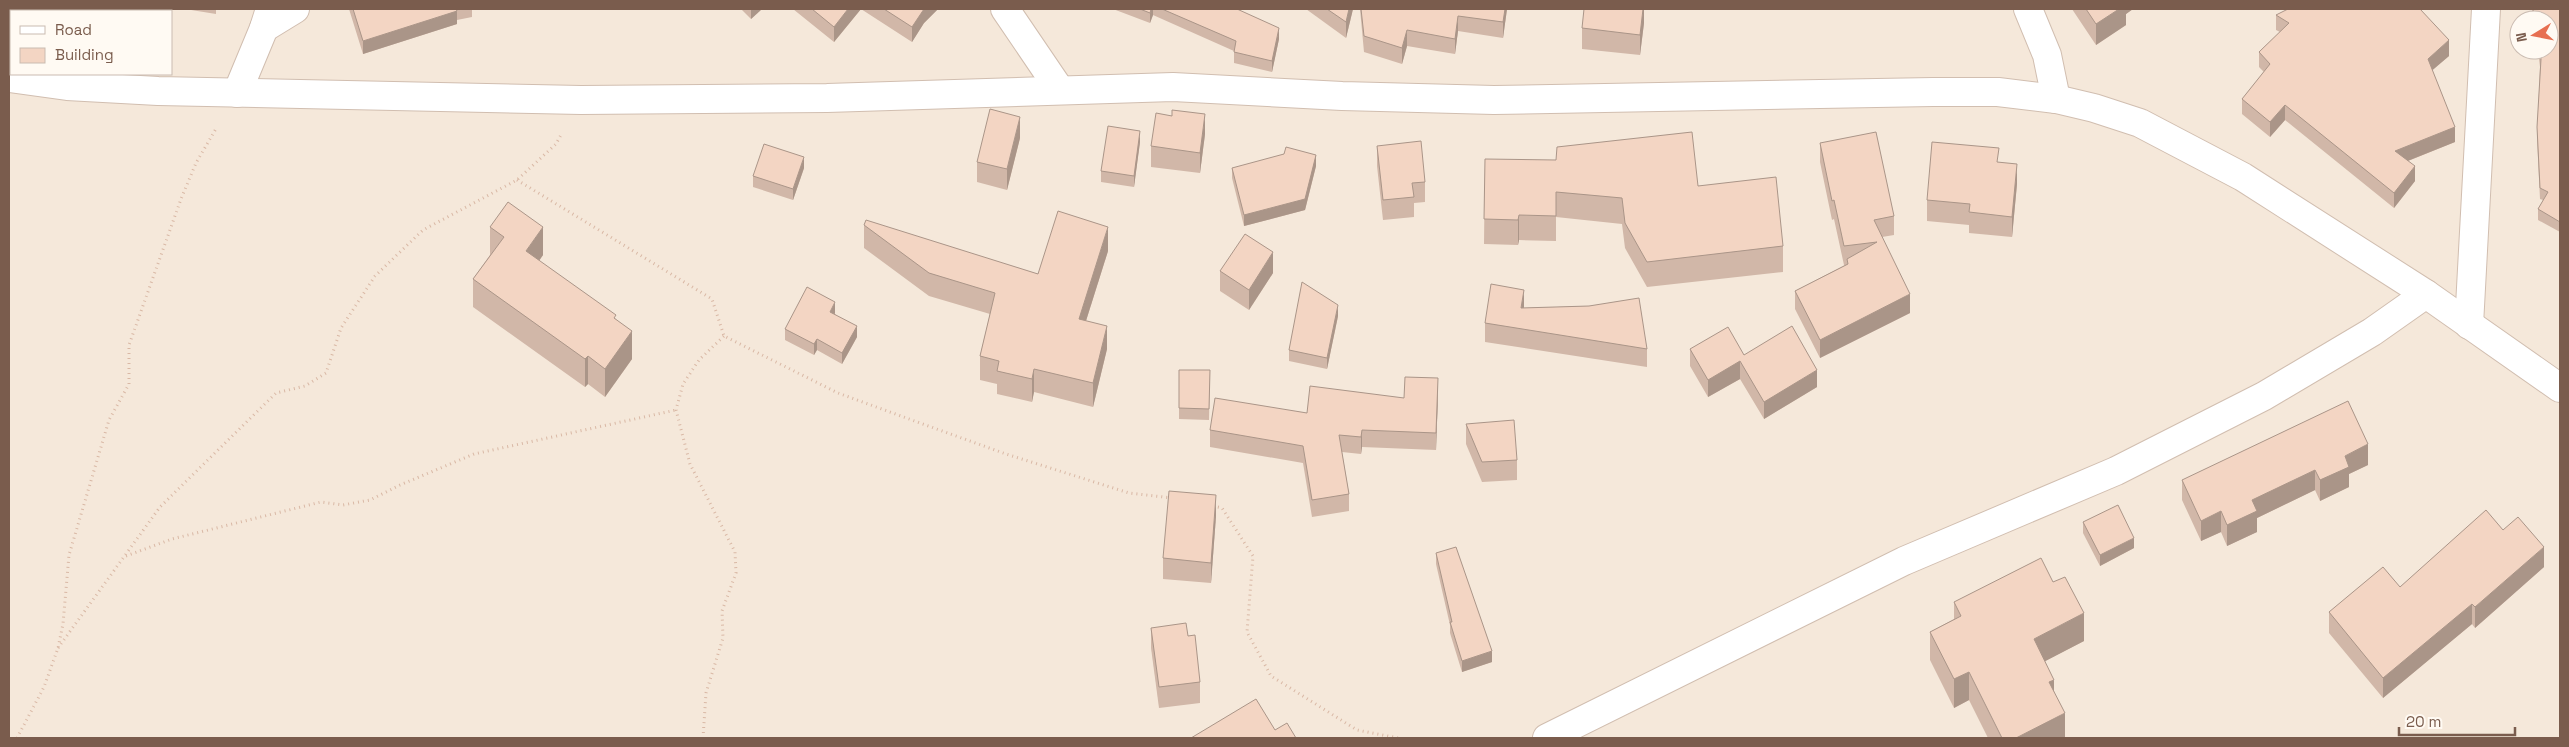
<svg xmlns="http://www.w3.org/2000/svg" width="2569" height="747" font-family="'Space Grotesk',sans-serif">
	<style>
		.residential { fill: #f5e8da; fill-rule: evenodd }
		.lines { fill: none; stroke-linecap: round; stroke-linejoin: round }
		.street-casing { stroke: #d1beb0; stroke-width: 30 }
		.path { stroke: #d9b8a5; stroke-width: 3; stroke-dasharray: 1 4; stroke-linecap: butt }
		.street { stroke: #fff; stroke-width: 28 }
		.wall { fill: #d1b7a8 }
		.shaded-wall { fill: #aa9588 }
		.building { fill: #f3d5c3; stroke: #aa9588 }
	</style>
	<rect width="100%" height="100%" fill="#fdf6ec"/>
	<path class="residential" d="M9,9H2560V738H9ZM11,11H171V74H11ZM2519,20H2549V50H2519Z"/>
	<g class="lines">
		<defs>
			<g id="street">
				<path d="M1005,9L1060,90"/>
				<path d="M2028,9L2047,55L2056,99"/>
				<path d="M264,28L295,9"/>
				<path d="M9,78L67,86L158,91L581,100L827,98L1173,87L1342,96L1494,100L1933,92H1998L2056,99L2094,108L2140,123L2243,177L2426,294L2560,388"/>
				<path d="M237,93L264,28L270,9"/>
				<path d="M2469,325L2486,9"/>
				<path d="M1547,738L1904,561L2116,471L2264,396L2372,332L2426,294"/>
			</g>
		</defs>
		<use href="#street" class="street-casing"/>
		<g class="path">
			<path d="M517,180L712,299L724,336L838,393L920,423L1006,454L1129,493L1172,498"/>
			<path d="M1213,506L1222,508L1253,556L1247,632L1271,676L1357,730L1398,738"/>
			<path d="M126,556L172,539L321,502L343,505L370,500L400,485L474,454L676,410"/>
			<path d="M58,648L160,507L276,393L305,386L326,373L341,328L375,276L423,230L517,180L556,144L562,133"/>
			<path d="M17,738L44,687L58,648L63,624L69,555L109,420L129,384V345L181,199L196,163L217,127"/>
			<path d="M703,738L706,693L723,638L722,611L736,573L735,552L690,464L676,410L683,384L699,360L724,336"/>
		</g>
		<use href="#street" class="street"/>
	</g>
	<g class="wall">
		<path d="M185,9H216V14Z"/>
		<path d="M349,9H472V17L457,20V24L363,54Z"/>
		<path d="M741,9H762L751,19Z"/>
		<path d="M793,9H938L924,23L912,42L861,9L834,42Z"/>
		<path d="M1113,9H1237L1279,39L1272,72L1234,63V51L1153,15L1150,23Z"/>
		<path d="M1306,9H1353L1346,38Z"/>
		<path d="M1360,9H1507L1503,38L1458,31L1455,54L1407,46L1402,64L1364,52Z"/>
		<path d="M1644,9V23L1640,55L1582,49V28Z"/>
		<path d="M2072,9H2133L2126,14V25L2096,45Z"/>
		<path d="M2532,9H2560V232L2538,220V209L2543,200L2540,199L2537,138L2540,67L2538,50H2549V20H2533Z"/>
		<path d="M2276,15L2449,56L2432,70L2455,142L2408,161L2415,181L2394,208L2285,120L2270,137L2242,114V99L2264,72L2259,67V52L2280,32L2276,30Z"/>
		<path d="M1205,134L1200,173L1151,167V146Z"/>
		<path d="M1020,138L1007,190L977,182V162Z"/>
		<path d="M1140,142L1134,187L1101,182V171Z"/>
		<path d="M1820,143L1894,216V235L1882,237L1910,313L1820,358L1795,309V291L1845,265H1844L1834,219L1832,220L1820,162Z"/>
		<path d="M1377,146L1425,182V202L1414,203V217L1383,220L1377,166Z"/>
		<path d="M1485,159L1698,186L1783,246V272L1647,287L1625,248L1622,224L1556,217V241L1519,240L1518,245L1484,244Z"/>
		<path d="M1999,162L2017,184L2012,237L1969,233V225L1927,221V200Z"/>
		<path d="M1316,166L1305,210L1244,226L1232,178V168Z"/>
		<path d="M804,168L793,200L753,187V176Z"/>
		<path d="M864,225L1038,274L1108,251L1086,321L1107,349L1093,407L1034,392L1032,402L997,394V384L980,380V356L990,314L929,296L864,248Z"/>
		<path d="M490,227L543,255L539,261L616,319L632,359L605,397L588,384L585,387L473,307V279L490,255Z"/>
		<path d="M1220,271L1273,273L1249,310L1220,291Z"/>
		<path d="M1589,306L1647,349V367L1485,342V323L1524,308Z"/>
		<path d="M835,313V314L857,337L842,364L817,350L814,355L785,340V329Z"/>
		<path d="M1338,316L1327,369L1289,361V350Z"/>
		<path d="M1690,349L1744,355L1817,387L1764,419L1740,379L1708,397L1690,366Z"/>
		<path d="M1179,370H1210L1209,420L1179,419Z"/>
		<path d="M1438,395L1436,450L1362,447L1361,454L1342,452L1349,494V511L1312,517L1303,463L1210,447V430L1404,398Z"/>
		<path d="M1466,424L1517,460V480L1482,482L1466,444Z"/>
		<path d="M2368,465L2349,474V487L2320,501L2315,490L2257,518V532L2227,546L2221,532L2201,541L2182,500V480Z"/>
		<path d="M1216,516L1211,583L1163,579V558Z"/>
		<path d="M2083,522L2134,548L2100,566L2083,533Z"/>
		<path d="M2503,530L2544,567L2475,628L2472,624L2383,698L2329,633V612L2400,587Z"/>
		<path d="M1436,553L1492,662L1462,672L1450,633V625L1436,564Z"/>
		<path d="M1954,602L2084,641L2045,661L2054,691L2065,738H1988L1969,700L1954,708L1930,660V632L1954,619Z"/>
		<path d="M1151,628L1188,636L1200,682V703L1159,708L1151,648Z"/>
	</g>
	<g class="shaded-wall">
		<path d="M121,9H148L141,11H121Z"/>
		<path d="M751,9H762L751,19Z"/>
		<path d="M848,9H861L834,42V27Z"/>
		<path d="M924,9H938L924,23L912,42V27Z"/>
		<path d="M1151,9H1153V15L1150,23V13Z"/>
		<path d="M1349,9H1353L1346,38V22Z"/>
		<path d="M1505,9H1507L1503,38V22Z"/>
		<path d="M1643,9H1644V23L1640,55V35Z"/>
		<path d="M2119,9H2133L2126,14V25L2096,45V24Z"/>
		<path d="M457,11V24L363,54V41Z"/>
		<path d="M1458,16V31L1455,54V39Z"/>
		<path d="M1279,28V39L1272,72V61Z"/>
		<path d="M1407,30V46L1402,64V48Z"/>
		<path d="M2449,40V56L2428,74V59Z"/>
		<path d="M2285,105V120L2270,137V122Z"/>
		<path d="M1205,114V134L1200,173V153Z"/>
		<path d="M1020,117V138L1007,190V169Z"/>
		<path d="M2455,127V142L2395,166V151Z"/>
		<path d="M1140,131V142L1134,187V176Z"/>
		<path d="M1316,155V166L1305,210L1244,226V215Z"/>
		<path d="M804,157V168L793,200V189Z"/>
		<path d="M2017,164V184L2012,237V217Z"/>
		<path d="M2415,166V181L2394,208V193Z"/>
		<path d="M1519,215V240L1518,245V220Z"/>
		<path d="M543,227V255L526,279V251Z"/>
		<path d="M1108,227V251L1079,343V319Z"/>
		<path d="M1273,252V273L1249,310V290Z"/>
		<path d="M1524,290V308H1521Z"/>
		<path d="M1910,294V313L1820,358V340Z"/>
		<path d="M835,302V313L830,323V312Z"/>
		<path d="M1338,305V316L1327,369V358Z"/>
		<path d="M857,326V337L842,364V353Z"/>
		<path d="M1107,326V349L1093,407V383Z"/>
		<path d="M632,331V359L605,397V369Z"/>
		<path d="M817,339V350L814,355V344Z"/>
		<path d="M588,356V384L585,387V359Z"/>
		<path d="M1740,361V379L1708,397V380Z"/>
		<path d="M1034,369V392L1032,402V379Z"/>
		<path d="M1817,370V387L1764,419V402Z"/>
		<path d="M1438,378V395L1436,450V433Z"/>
		<path d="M1362,430V447L1361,454V437Z"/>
		<path d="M2368,444V465L2349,474V487L2320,501V480L2345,456Z"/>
		<path d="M2315,470V490L2257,518V532L2227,546V525L2252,500Z"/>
		<path d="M1216,495V516L1211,583V563Z"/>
		<path d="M2221,511V532L2201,541V521Z"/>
		<path d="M2134,538V548L2100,566V555Z"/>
		<path d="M2544,547V567L2475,628V607Z"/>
		<path d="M2472,604V624L2383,698V678Z"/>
		<path d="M2084,613V641L2034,667V639Z"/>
		<path d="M1492,651V662L1462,672V661Z"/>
		<path d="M1969,672V700L1954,708V679Z"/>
		<path d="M2054,680V708L2049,682Z"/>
		<path d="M2065,713V738H2016Z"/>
	</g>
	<g class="building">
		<rect x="65" y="9" width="56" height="2"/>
		<path d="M353,9H456L457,11L363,41Z"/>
		<path d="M812,9H848L834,27Z"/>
		<path d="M884,9H924L912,27Z"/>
		<path d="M1140,9H1151L1150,13Z"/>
		<path d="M1162,9H1237L1279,28L1272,61L1234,52L1236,41Z"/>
		<path d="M1327,9H1349L1346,22Z"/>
		<path d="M1361,9H1505L1503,22L1458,16L1455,39L1407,30L1402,48L1364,36Z"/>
		<path d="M1584,9H1643L1640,35L1582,28Z"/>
		<path d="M2086,9H2119L2096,24Z"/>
		<path d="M2288,9H2420L2449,40L2428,59L2455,127L2395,151L2415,166L2394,193L2285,105L2270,122L2242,99L2270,64L2259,52L2289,23L2276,15Z"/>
		<path d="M2533,9H2560V222L2538,209L2548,192L2540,188L2537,127L2541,59L2539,50H2549V20H2535Z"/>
		<path d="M990,109L1020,117L1007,169L977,162Z"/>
		<path d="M1172,110L1205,114L1200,153L1151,146L1156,113L1172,116Z"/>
		<path d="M1108,126L1140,131L1134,176L1101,171Z"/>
		<path d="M1692,132L1698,186L1776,177L1783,246L1647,262L1625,223L1622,198L1556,192V216L1519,215L1518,220L1484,219L1485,159L1556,160L1557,147Z"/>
		<path d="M1876,132L1894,216L1874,220L1910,294L1820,340L1795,291L1848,264L1847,259L1877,242L1844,246L1834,200L1832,201L1820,143Z"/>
		<path d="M1421,141L1425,182L1412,183L1414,197L1383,200L1377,146Z"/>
		<path d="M1932,142L1999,148L1997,162L2017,164L2012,217L1969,212L1970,204L1927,200Z"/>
		<path d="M764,144L804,157L793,189L753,176Z"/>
		<path d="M1286,147L1316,155L1305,199L1244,215L1232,168L1284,154Z"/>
		<path d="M508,202L543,227L526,251L616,315L614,318L632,331L605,369L588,356L585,359L473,279L504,237L490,227Z"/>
		<path d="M1058,211L1108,227L1079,319L1107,326L1093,383L1034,369L1032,379L997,371L999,361L980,356L995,293L929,273L864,225L866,220L1038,274Z"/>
		<path d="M1245,234L1273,252L1249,290L1220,271Z"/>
		<path d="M1302,282L1338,305L1327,358L1289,350Z"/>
		<path d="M1491,284L1524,290L1521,308L1589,306L1639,298L1647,349L1485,323Z"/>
		<path d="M807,287L835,302L830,312L857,326L842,353L817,339L814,344L785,329Z"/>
		<path d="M1792,326L1817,370L1764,402L1740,361L1708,380L1690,349L1728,327L1744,355Z"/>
		<path d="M1179,370H1210L1209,409L1179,408Z"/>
		<path d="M1405,377L1438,378L1436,433L1362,430L1361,437L1339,435L1349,494L1312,500L1303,446L1210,430L1215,398L1307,413L1310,386L1404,398Z"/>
		<path d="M2348,401L2368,444L2345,456L2349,467L2320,480L2315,470L2252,500L2257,511L2227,525L2221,511L2201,521L2182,480Z"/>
		<path d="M1514,420L1517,460L1482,462L1466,424Z"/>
		<path d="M1169,491L1216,495L1211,563L1163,558Z"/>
		<path d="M2118,505L2134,538L2100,555L2083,522Z"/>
		<path d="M2486,510L2503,530L2518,517L2544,547L2475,607L2472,604L2383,678L2329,612L2383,567L2400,587Z"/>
		<path d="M1456,547L1492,651L1462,661L1450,622H1452L1436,553Z"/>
		<path d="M2041,558L2053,582L2065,577L2084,613L2034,639L2054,680L2049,682L2065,713L2016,738H2002L1969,672L1954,679L1930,632L1961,616L1954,602Z"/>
		<path d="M1186,623L1188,636L1195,635L1200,682L1159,687L1151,628Z"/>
		<path d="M1256,699L1275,730L1287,723L1296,738H1191Z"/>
	</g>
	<rect width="2569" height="747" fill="none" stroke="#7a5c4d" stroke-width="20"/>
	<rect x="10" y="10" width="162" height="65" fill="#fffaf3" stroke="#cabbb1"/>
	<rect x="20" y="26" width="25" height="8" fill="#ffffff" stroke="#cabbb1"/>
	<text x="55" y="35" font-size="15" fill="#7a5c4d">Road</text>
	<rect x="20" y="48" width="25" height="15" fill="#f3d5c3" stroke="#cabbb1"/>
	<text x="55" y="60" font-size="15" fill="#7a5c4d">Building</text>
	<g transform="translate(2534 35) rotate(260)"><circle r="24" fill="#fffaf3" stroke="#cabbb1"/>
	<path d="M0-4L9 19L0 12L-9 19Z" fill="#e76f51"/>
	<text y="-8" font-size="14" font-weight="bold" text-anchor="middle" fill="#7a5c4d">N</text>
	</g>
	<path d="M2399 727v8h116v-8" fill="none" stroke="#7a5c4d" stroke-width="2.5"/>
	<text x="2406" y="727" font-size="15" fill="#7a5c4d" stroke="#fffaf3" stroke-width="4" paint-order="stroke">20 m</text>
</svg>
